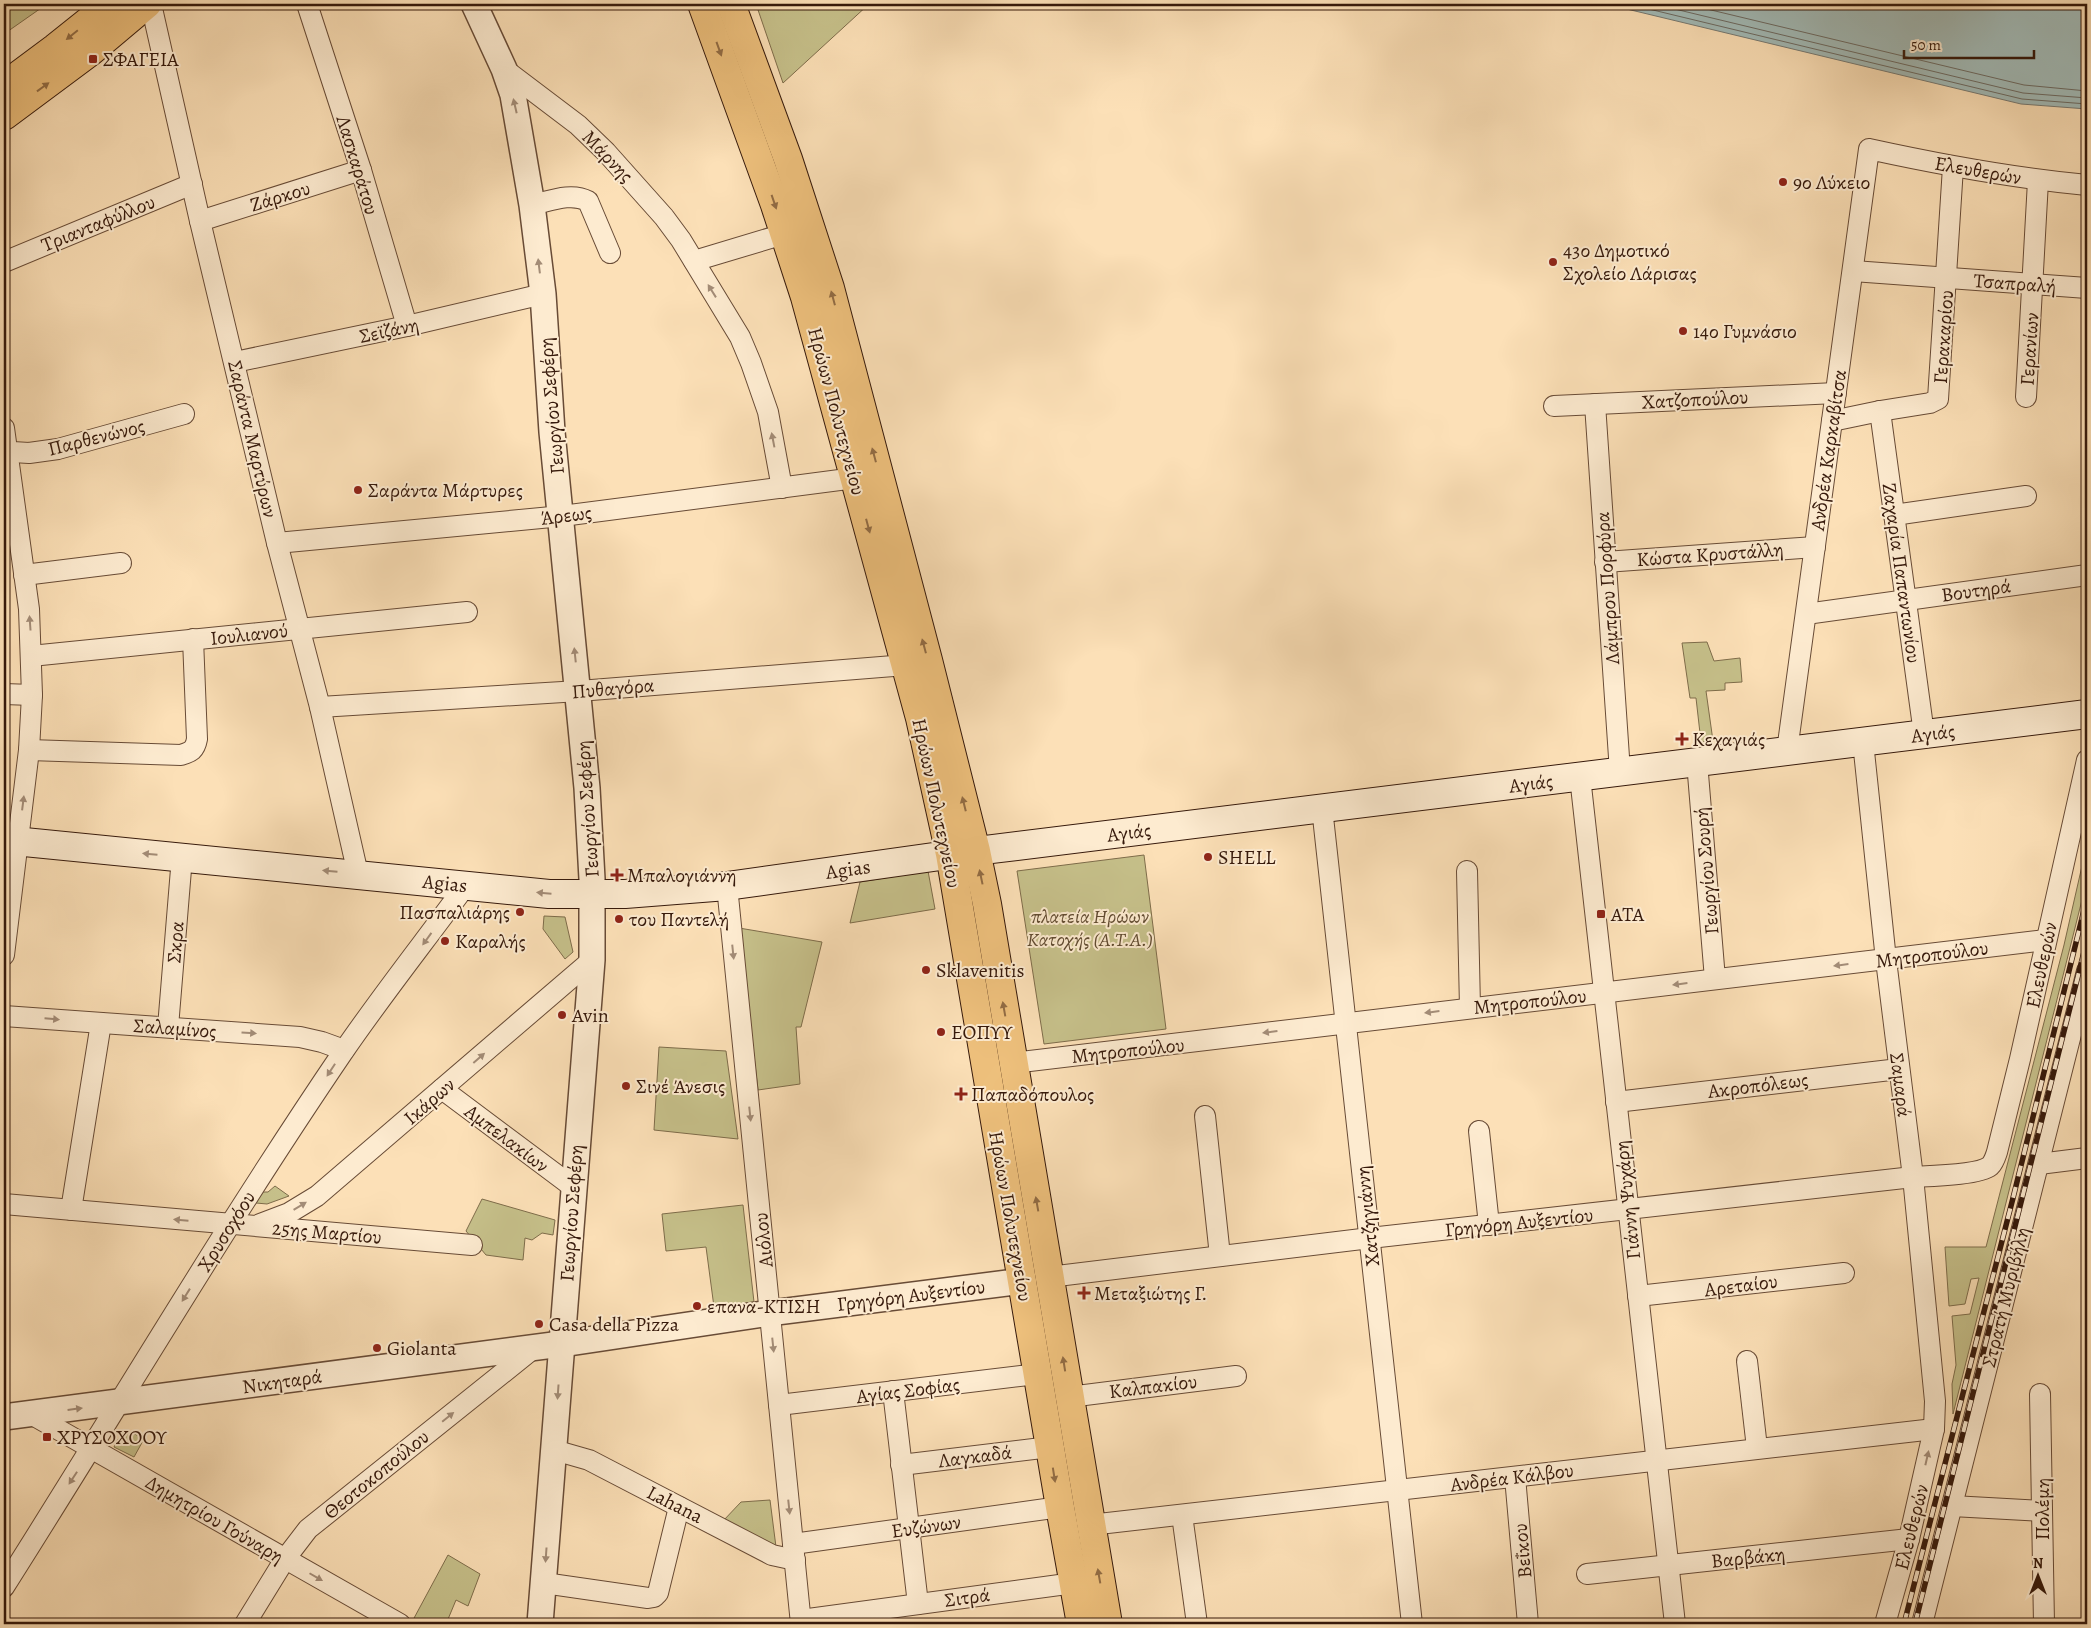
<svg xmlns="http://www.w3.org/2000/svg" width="2091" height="1628" font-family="Alegreya,serif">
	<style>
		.green { fill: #c6c08a; stroke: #7e6c4a }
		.water { fill: #a2bbb8; stroke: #777a73 }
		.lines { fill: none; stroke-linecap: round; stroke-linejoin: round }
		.shore { stroke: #6c6a62; stroke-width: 1 }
		.minor-casing { stroke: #684b36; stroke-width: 22 }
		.tertiary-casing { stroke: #684b36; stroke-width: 28 }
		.secondary-casing { stroke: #36190b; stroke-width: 30 }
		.primary-casing { stroke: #36190b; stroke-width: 30 }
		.minor { stroke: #fdebd0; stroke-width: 20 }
		.tertiary { stroke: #fdebd0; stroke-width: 25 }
		.secondary { stroke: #fdebd0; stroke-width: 28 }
		.primary { stroke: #eec07c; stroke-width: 28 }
		.rail-casing { stroke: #36190b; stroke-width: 5.5 }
		.rail { stroke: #fdebd0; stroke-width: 4; stroke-dasharray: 11; stroke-linecap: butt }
		.oneway { fill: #926c44 }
		.oneway2 { fill: #a38c77 }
		.poi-dot { fill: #8f2418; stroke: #fdebd0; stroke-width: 2 }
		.labels { text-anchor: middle; stroke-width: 4; stroke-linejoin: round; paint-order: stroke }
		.poi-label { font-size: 20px; fill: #36190b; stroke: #fdebd0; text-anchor: start }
		.street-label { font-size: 20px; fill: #36190b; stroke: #fdebd0 }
		.park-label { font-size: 20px; font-style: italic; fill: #614b31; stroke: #fdebd0 }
	</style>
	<rect width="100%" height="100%" fill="#fce0b7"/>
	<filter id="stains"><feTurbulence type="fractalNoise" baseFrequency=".004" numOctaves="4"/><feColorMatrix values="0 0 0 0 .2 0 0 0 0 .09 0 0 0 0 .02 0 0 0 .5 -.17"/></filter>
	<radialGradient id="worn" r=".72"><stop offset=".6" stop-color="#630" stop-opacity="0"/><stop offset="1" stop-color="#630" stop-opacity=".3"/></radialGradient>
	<g class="green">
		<path d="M4,4H43L44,6L4,34Z"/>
		<path d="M756,4H869L783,83Z"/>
		<path d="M1707,642L1714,661L1740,658L1742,682L1725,683V690L1706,691L1713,741L1701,742L1696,698H1690L1682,643Z"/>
		<path d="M2087,844V880L1953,1414L1952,1384L1956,1365L1952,1316L1970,1314L1979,1278L1971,1279L1965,1304L1949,1306L1945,1247H1986L2064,945Z"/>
		<path d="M1144,855L1166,1029L1044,1044L1017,871Z"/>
		<path d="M928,871L935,909L850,923L860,882Z"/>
		<path d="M544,916L565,917L573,952L565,959L543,929Z"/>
		<path d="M739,928L822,942L801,1027H796L800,1084L758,1090Z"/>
		<path d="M659,1047L726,1051L738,1139L654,1130Z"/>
		<path d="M275,1186L289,1196L267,1204L256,1203L262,1192H268Z"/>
		<path d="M482,1199L555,1220L553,1235L542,1233L532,1240L525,1238L523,1260L486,1255L466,1231Z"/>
		<path d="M743,1205L754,1302L714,1307L706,1247L666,1251L662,1214Z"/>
		<path d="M131,1432L144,1439L134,1457L114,1447L117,1440Z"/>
		<path d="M770,1500L776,1547L723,1521L741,1502Z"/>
		<path d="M448,1555L480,1574L468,1606L456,1600L446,1624H420L413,1620Z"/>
	</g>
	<path class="water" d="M1606,4H2087V109L2021,104Z"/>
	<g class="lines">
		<g class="shore">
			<path d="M1628,4L2022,99L2087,104"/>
			<path d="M1654,4L2023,93L2087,98"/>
			<path d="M1686,4L2024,85L2087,91"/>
		</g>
		<defs>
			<g id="minor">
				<path d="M151,4L200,221L277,543L320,707L358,874"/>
				<path d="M307,4L361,170L407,326"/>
				<path d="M504,69L578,125L606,152L664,217L681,240L740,337L751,363L768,412L782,488"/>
				<path d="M532,205C550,201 571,192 588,201L610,253"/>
				<path d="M200,221L361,170"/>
				<path d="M694,261L784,234"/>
				<path d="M4,262L192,184"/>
				<path d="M1853,271L2087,288"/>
				<path d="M235,362L407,326L543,294"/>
				<path d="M2026,397L2038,181"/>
				<path d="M1595,404L1620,772"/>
				<path d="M1554,406L1836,393"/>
				<path d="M1880,411L1924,734"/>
				<path d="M1832,421L1880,411L1930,403L1938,399L1953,167"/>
				<path d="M4,428L29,609L32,695L29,750L4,955"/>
				<path d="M4,447L13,452L29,453L58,449L184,414"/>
				<path d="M1894,515L2026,496"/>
				<path d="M277,543L562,516L855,478"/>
				<path d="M1605,562L1815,547"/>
				<path d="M24,575L121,563"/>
				<path d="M1806,614L2087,575"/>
				<path d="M31,656L467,612"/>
				<path d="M4,694L32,695"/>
				<path d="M320,707L579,691L906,665"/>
				<path d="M1863,742L1886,960L1913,1177L1935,1401L1934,1429L1909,1539L1885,1624"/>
				<path d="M29,750L181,755C191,752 195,750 197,739L193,639"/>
				<path d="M1787,751L1869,149C1942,165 2013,178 2087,185"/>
				<path d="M1697,762L1715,979"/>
				<path d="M1580,777L1675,1624"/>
				<path d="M1322,808L1412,1624"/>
				<path d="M1467,871L1470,1008"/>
				<path d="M727,886L801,1624"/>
				<path d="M4,1016L300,1037L322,1042L344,1050"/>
				<path d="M168,1027L182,857"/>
				<path d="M1013,1063L2046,940"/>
				<path d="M442,1089L573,1187"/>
				<path d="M1616,1102L1899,1069"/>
				<path d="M1205,1116L1220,1256"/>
				<path d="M1479,1131L1489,1225"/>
				<path d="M2039,1164L2087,1158"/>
				<path d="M4,1204L472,1245"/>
				<path d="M71,1210L101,1023"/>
				<path d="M260,1224L289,1213L317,1196L592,960"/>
				<path d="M1049,1277L1370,1238L1913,1177C1929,1176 1979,1175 1990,1166C1994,1162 1995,1158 1997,1152L2020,1059L2087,760"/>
				<path d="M1638,1296L1844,1273"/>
				<path d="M1747,1361L1757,1448"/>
				<path d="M893,1391L918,1604"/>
				<path d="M2040,1394L2044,1624"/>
				<path d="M1069,1397L1236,1376"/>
				<path d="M779,1405L1037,1374"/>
				<path d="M31,1414L400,1624"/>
				<path d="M554,1450L589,1460L772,1555L795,1560"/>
				<path d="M901,1465L1050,1447"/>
				<path d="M1515,1477L1528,1624"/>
				<path d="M1952,1506L2041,1511"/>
				<path d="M1182,1515L1197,1624"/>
				<path d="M1090,1525L1934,1429"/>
				<path d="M793,1544L1060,1507"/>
				<path d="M1587,1574L1909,1539"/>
				<path d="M544,1583L648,1598L654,1597L658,1593L679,1507"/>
				<path d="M4,1587C117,1409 224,1227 343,1052C382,995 425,941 466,885"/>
				<path d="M801,1620L1074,1583"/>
				<path d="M245,1624L285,1559L308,1529L534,1348"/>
				<path d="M1922,1624L2087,971"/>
			</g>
			<g id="tertiary">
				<path d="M474,4L504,69L513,95L532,205L543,294L552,432L587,788L592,879V960L540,1624"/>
				<path d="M4,1417L561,1344L770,1313L1023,1281"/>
			</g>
			<path id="secondary" d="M4,840L549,894H625L727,886L976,851L2087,714"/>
			<g id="primary">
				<path d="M702,4L775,205L805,297L920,718L950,854L1060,1507L1081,1624"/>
				<path d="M731,4L788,159L830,288L928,660L976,851L987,904L1108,1624"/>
				<path d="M4,86L55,48L110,4"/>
				<path d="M4,116L90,52L147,4"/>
			</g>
		</defs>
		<use href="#minor" class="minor-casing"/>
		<use href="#tertiary" class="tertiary-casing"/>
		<use href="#secondary" class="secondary-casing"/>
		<use href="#primary" class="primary-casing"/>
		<use href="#minor" class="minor"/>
		<use href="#tertiary" class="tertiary"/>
		<use href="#secondary" class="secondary"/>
		<use href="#primary" class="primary"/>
		<defs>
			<g id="rail">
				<path d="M1904,1624L2013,1198L2087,898"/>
				<path d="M1915,1624L2087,940"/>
			</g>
		</defs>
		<use href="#rail" class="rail-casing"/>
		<use href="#rail" class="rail"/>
	</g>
	<defs><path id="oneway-solid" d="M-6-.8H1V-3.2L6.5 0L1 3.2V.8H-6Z" transform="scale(1.25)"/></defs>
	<g class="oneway">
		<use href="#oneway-solid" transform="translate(72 35) rotate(141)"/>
		<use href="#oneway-solid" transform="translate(719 49) rotate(70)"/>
		<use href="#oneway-solid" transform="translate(43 87) rotate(-36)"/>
		<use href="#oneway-solid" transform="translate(774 202) rotate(71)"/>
		<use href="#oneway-solid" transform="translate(833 298) rotate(-105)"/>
		<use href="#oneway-solid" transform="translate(874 455) rotate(-105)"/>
		<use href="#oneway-solid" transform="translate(868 526) rotate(75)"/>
		<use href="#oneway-solid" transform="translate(924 646) rotate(-105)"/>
		<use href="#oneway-solid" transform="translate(964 804) rotate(-104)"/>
		<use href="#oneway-solid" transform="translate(981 877) rotate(-102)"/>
		<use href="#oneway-solid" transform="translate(1004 1009) rotate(-100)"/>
		<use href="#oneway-solid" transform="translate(1037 1204) rotate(-100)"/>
		<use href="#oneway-solid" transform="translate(1064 1364) rotate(-99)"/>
		<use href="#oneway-solid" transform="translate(1054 1475) rotate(81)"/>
		<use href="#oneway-solid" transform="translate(1099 1576) rotate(-100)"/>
	</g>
	<g class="oneway2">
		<use href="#oneway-solid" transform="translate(515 106) rotate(-103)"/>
		<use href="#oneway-solid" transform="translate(539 266) rotate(-97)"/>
		<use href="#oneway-solid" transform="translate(712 291) rotate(-122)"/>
		<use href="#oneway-solid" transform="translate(773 440) rotate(-101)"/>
		<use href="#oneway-solid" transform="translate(30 623) rotate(-94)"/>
		<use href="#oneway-solid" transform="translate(575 655) rotate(-96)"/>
		<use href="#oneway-solid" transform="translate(23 803) rotate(-83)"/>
		<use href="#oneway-solid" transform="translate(150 854) rotate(-175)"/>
		<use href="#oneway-solid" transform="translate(330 871) rotate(-175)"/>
		<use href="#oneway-solid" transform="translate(544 893) rotate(-175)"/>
		<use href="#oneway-solid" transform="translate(427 939) rotate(126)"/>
		<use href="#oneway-solid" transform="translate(733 952) rotate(84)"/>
		<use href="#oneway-solid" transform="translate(1841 965) rotate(173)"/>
		<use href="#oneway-solid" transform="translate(1680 984) rotate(173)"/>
		<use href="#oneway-solid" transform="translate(1432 1012) rotate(173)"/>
		<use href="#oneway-solid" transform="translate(52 1019) rotate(5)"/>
		<use href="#oneway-solid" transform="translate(1270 1032) rotate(173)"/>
		<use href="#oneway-solid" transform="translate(249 1033) rotate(4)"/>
		<use href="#oneway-solid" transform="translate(479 1058) rotate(-41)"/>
		<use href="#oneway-solid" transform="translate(331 1070) rotate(123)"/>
		<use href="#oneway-solid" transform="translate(750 1114) rotate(84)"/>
		<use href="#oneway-solid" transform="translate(300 1206) rotate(-31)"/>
		<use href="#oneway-solid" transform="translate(181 1220) rotate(-175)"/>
		<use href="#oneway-solid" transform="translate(186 1295) rotate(122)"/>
		<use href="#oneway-solid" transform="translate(773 1345) rotate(84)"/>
		<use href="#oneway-solid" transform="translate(558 1392) rotate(94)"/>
		<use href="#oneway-solid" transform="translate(75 1409) rotate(-7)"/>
		<use href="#oneway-solid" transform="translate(448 1417) rotate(-39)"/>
		<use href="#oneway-solid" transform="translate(1927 1458) rotate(-77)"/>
		<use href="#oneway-solid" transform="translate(73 1478) rotate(123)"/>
		<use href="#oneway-solid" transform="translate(789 1507) rotate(84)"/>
		<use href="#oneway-solid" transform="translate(546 1555) rotate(94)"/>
		<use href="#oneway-solid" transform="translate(316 1577) rotate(30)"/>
	</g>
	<g class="poi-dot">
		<rect x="88" y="54" width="10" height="10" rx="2.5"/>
		<circle cx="1783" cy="182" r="5"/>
		<circle cx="1553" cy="262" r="5"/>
		<circle cx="1683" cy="331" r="5"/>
		<circle cx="358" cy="490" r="5"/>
		<path d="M1679.5 731.5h5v5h5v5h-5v5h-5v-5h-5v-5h5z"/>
		<circle cx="1208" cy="857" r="5"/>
		<path d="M614.5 867.5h5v5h5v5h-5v5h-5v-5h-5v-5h5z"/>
		<circle cx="520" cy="912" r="5"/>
		<rect x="1596" y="909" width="10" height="10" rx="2.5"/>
		<circle cx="619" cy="919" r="5"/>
		<circle cx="445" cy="941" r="5"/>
		<circle cx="926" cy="970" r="5"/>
		<circle cx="562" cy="1015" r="5"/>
		<circle cx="941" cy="1032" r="5"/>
		<circle cx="626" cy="1086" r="5"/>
		<path d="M958.5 1086.5h5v5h5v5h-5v5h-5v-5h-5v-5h5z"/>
		<path d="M1081.5 1285.5h5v5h5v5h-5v5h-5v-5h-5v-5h5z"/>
		<circle cx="697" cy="1306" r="5"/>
		<circle cx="539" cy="1324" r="5"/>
		<circle cx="377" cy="1348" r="5"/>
		<rect x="42" y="1432" width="10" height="10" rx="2.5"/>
	</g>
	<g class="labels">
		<g class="poi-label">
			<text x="103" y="66">ΣΦΑΓΕΙΑ</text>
			<text x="1793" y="189">9ο Λύκειο</text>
			<text x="1563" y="257">43ο Δημοτικό<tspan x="1563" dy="23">Σχολείο Λάρισας</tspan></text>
			<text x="1693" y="338">14ο Γυμνάσιο</text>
			<text x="368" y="497">Σαράντα Μάρτυρες</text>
			<text x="1692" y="746">Κεχαγιάς</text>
			<text x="1218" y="864">SHELL</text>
			<text x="627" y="882">Μπαλογιάννη</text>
			<text x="510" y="919" text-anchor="end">Πασπαλιάρης</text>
			<text x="1611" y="921">ΑΤΑ</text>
			<text x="629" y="926">του Παντελή</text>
			<text x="455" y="948">Καραλής</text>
			<text x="936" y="977">Sklavenitis</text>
			<text x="572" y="1022">Avin</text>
			<text x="951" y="1039">ΕΟΠΥΥ</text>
			<text x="636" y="1093">Σινέ Άνεσις</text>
			<text x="971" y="1101">Παπαδόπουλος</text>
			<text x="1094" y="1300">Μεταξιώτης Γ.</text>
			<text x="707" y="1313">επανα-ΚΤΙΣΗ</text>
			<text x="549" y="1331">Casa della Pizza</text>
			<text x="387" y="1355">Giolanta</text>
			<text x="57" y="1444">ΧΡΥΣΟΧΟΟΥ</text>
		</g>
		<g class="street-label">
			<text transform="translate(608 156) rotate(46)" y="7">Μάρνης</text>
			<text transform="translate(358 165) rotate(73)" y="7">Λασκαράτου</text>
			<text transform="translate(1978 170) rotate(10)" y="7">Ελευθερών</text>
			<text transform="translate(280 196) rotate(-17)" y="7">Ζάρκου</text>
			<text transform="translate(98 223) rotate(-22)" y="7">Τριανταφύλλου</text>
			<text transform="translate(2015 283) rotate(4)" y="7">Τσαπραλή</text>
			<text transform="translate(389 330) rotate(-12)" y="7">Σεϊζάνη</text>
			<text transform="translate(1943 337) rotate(-86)" y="7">Γερακαρίου</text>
			<text transform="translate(2029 349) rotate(-86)" y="7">Γερανίων</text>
			<text transform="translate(1695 399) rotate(-3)" y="7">Χατζοπούλου</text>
			<text transform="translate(551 406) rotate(-95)" y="7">Γεωργίου Σεφέρη</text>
			<text transform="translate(837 411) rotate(75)" y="7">Ηρώων Πολυτεχνείου</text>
			<text transform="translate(96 437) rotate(-14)" y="7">Παρθενώνος</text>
			<text transform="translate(253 439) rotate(77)" y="7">Σαράντα Μαρτύρων</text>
			<text transform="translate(1828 450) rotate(-82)" y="7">Ανδρέα Καρκαβίτσα</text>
			<text transform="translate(566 515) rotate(-7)" y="7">Άρεως</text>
			<text transform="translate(1710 554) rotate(-4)" y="7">Κώστα Κρυστάλλη</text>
			<text transform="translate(1902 573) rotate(82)" y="7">Ζαχαρία Παπαντωνίου</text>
			<text transform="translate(1607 588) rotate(-94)" y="7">Λάμπρου Πορφύρα</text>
			<text transform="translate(1976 590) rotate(-8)" y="7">Βουτηρά</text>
			<text transform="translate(249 634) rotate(-6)" y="7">Ιουλιανού</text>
			<text transform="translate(613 688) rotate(-5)" y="7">Πυθαγόρα</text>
			<text transform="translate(1933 733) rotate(-7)" y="7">Αγιάς</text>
			<text transform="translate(1531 783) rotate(-7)" y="7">Αγιάς</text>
			<text transform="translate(937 803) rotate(78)" y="7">Ηρώων Πολυτεχνείου</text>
			<text transform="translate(587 809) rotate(-94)" y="7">Γεωργίου Σεφέρη</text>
			<text transform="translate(1129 832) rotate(-7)" y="7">Αγιάς</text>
			<text transform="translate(848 869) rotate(-8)" y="7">Agias</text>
			<text transform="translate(1706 871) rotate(-95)" y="7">Γεωργίου Σουρή</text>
			<text transform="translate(445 883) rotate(6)" y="7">Agias</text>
			<text transform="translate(175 942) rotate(-85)" y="7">Σκρα</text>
			<text transform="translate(1932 954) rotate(-7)" y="7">Μητροπούλου</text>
			<text transform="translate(2041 965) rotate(-78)" y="7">Ελευθερών</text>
			<text transform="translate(1530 1001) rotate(-6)" y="7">Μητροπούλου</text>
			<text transform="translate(175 1028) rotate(4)" y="7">Σαλαμίνος</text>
			<text transform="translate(1128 1050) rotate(-6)" y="7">Μητροπούλου</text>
			<text transform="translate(1758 1085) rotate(-7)" y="7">Ακροπόλεως</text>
			<text transform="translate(1901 1085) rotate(83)" y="7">Σαμαρά</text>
			<text transform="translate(429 1101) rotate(-41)" y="7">Ικάρων</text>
			<text transform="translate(507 1138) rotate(37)" y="7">Αμπελακίων</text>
			<text transform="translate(1627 1200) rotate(-96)" y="7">Γιάννη Ψυχάρη</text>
			<text transform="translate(571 1213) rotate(-86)" y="7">Γεωργίου Σεφέρη</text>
			<text transform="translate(1011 1216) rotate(80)" y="7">Ηρώων Πολυτεχνείου</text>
			<text transform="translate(1367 1216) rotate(-96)" y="7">Χατζηγιάννη</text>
			<text transform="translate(1519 1222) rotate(-6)" y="7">Γρηγόρη Αυξεντίου</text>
			<text transform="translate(226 1231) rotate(-58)" y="7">Χρυσοχόου</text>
			<text transform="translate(327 1232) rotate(5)" y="7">25ης Μαρτίου</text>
			<text transform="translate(763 1240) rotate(-96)" y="7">Αιόλου</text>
			<text transform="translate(1741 1285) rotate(-7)" y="7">Αρεταίου</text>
			<text transform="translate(911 1295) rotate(-7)" y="7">Γρηγόρη Αυξεντίου</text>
			<text transform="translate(2005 1297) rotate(-76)" y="7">Στρατή Μυριβήλη</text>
			<text transform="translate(282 1381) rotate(-8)" y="7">Νικηταρά</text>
			<text transform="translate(1153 1386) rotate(-7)" y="7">Καλπακίου</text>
			<text transform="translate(908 1390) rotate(-7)" y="7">Αγίας Σοφίας</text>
			<text transform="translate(975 1456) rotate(-7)" y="7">Λαγκαδά</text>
			<text transform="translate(376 1474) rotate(-39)" y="7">Θεοτοκοπούλου</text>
			<text transform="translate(1512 1477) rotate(-7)" y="7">Ανδρέα Κάλβου</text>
			<text transform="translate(675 1504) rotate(27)" y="7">Lahana</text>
			<text transform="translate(2042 1509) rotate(-90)" y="7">Πολέμη</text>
			<text transform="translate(215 1519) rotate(30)" y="7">Δημητρίου Γούναρη</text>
			<text transform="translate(926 1526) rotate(-8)" y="7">Ευζώνων</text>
			<text transform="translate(1911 1527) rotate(-76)" y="7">Ελευθερών</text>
			<text transform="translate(1522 1551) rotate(-95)" y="7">Βεΐκου</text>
			<text transform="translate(1748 1557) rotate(-6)" y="7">Βαρβάκη</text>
			<text transform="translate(967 1597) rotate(-8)" y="7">Σιτρά</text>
		</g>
		<g class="park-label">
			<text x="1090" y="923">πλατεία Ηρώων<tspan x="1090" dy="23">Κατοχής (Α.Τ.Α.)</tspan></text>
		</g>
	</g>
	<rect width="2091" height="1628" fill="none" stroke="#fce0b7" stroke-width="20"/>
	<rect x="5" y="5" width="2081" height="1618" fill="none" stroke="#36190b" stroke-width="2.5"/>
	<rect x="10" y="10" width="2071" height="1608" fill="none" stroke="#36190b"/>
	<g transform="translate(2038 1576)" stroke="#fdebd0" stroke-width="4" paint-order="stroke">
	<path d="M0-4L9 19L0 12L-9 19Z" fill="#36190b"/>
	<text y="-8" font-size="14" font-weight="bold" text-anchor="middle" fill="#36190b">N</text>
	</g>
	<path d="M1904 50v8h130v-8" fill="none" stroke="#36190b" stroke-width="2.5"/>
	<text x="1911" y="50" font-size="15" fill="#36190b" stroke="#fdebd0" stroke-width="4" paint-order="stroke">50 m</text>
	<rect width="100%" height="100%" filter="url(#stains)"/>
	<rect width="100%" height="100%" fill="url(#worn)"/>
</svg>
